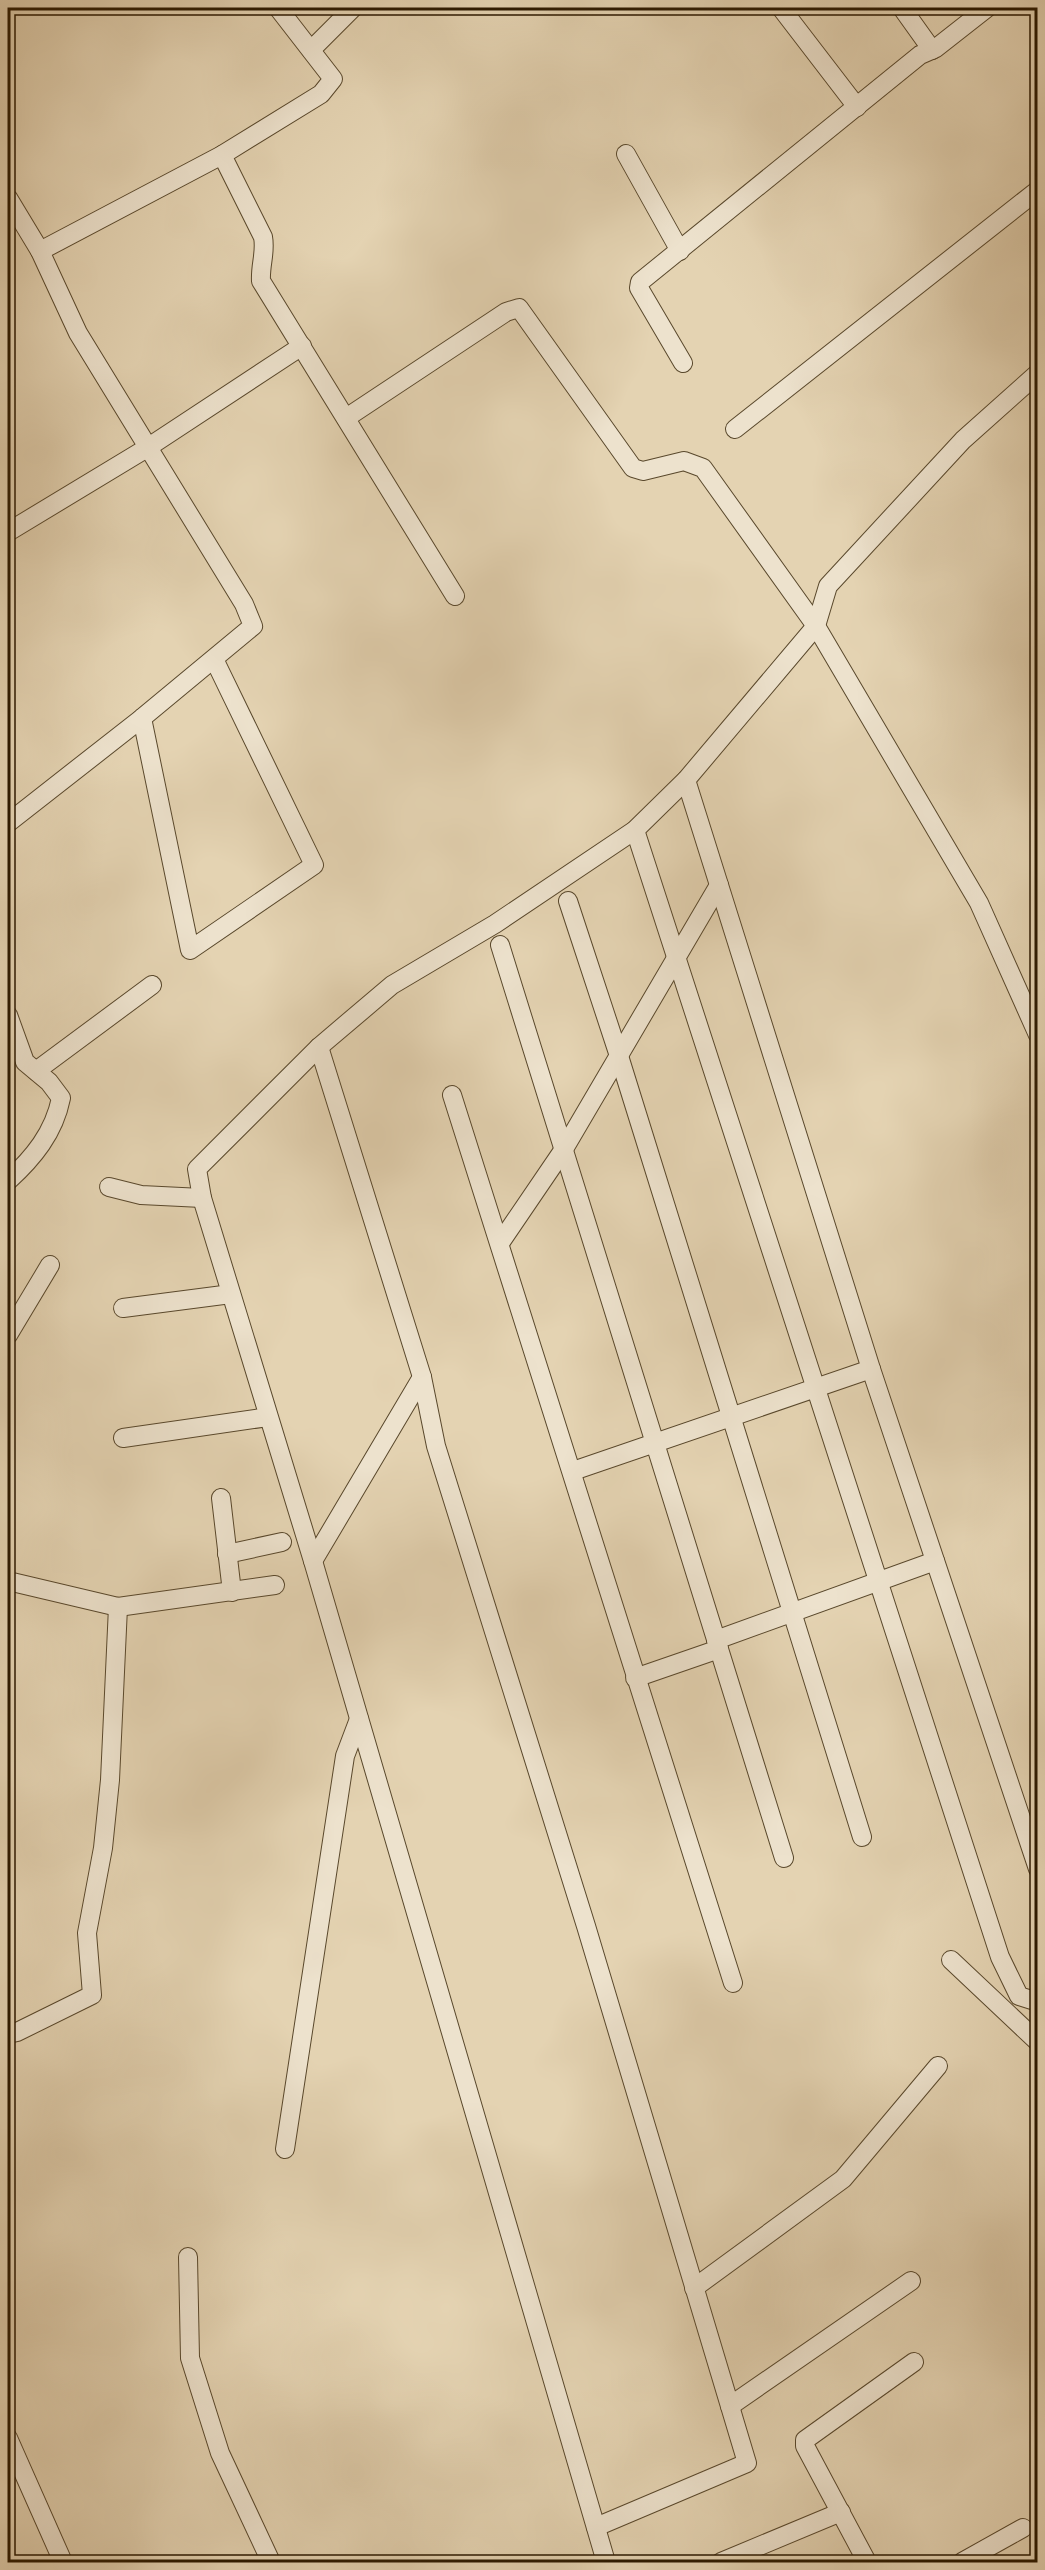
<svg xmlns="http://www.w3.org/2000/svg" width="1045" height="2570" font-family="'Gentium Book Plus',serif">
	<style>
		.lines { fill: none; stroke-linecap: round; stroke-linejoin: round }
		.minor-casing { stroke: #59482c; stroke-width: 20 }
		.minor { stroke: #ede2cd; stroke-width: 18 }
	</style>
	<rect width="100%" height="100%" fill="#e4d3b2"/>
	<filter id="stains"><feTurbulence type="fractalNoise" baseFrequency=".00333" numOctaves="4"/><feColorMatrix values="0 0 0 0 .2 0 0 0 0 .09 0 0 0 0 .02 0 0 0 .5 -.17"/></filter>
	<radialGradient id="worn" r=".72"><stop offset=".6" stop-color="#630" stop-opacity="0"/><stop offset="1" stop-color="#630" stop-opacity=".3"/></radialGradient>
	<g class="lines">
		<defs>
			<g id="minor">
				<path d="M781,8L857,107"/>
				<path d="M902,8L932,50"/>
				<path d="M311,50L353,8"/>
				<path d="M626,154L680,251"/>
				<path d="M222,155L263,237C266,252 260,265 261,281L455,596"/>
				<path d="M8,198L40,251L78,333L244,604L253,626L142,718L8,823"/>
				<path d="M40,251L222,155L321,94L333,79L278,8"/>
				<path d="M683,363L639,288L640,282L920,55L936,48L987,8"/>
				<path d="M346,418L506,312L519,308L633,468L643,471L684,461L703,468L816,626L979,903L1038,1035"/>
				<path d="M735,429L1038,190"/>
				<path d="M8,532L147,448L302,346"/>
				<path d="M142,718L190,950L314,865L214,659"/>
				<path d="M686,780L871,1369L1038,1869"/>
				<path d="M635,830L1000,1957L1019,1996L1038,2002"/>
				<path d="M568,901L619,1056L862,1837"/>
				<path d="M500,945L784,1858"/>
				<path d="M8,1015L25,1062L49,1082L61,1098C54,1133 33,1158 8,1181"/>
				<path d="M319,1047L422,1377L436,1446L586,1926L747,2463L596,2527"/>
				<path d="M36,1071L152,985"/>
				<path d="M452,1095L733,1983"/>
				<path d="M109,1187L141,1195L202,1198"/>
				<path d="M500,1243L564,1149L719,885"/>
				<path d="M123,1308L231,1294"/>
				<path d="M8,1335L50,1265"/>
				<path d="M123,1438L268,1417"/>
				<path d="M573,1471L871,1369"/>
				<path d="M221,1498L232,1592"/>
				<path d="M227,1554L282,1542"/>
				<path d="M313,1561L422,1377"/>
				<path d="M8,1581L118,1607L275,1585"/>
				<path d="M716,1640L935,1561"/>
				<path d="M635,1678L719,1649"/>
				<path d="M951,1960L1038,2042"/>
				<path d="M8,2034L17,2032L92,1995L87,1933L103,1848L110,1780L118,1607"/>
				<path d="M285,2149L345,1756L359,1719"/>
				<path d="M188,2257L190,2358L220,2453L271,2562"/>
				<path d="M694,2288L843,2179L938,2066"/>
				<path d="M730,2406L911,2281"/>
				<path d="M8,2438L63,2562"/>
				<path d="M606,2562L313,1561L202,1198L197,1169L319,1047L392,985L495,924L635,830L686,780L816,626L828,586L963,440L1038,373"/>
				<path d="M721,2562L841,2512"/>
				<path d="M867,2562L805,2446V2440L914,2362"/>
				<path d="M962,2562L1023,2528"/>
			</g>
		</defs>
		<use href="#minor" class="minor-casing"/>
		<use href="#minor" class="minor"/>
	</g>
	<rect width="1045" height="2570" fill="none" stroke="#e4d3b2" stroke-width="30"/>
	<rect x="9" y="9" width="1027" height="2552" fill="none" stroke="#2b1900" stroke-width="3"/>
	<rect x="15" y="15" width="1015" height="2540" fill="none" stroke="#2b1900" stroke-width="1.5"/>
	<rect width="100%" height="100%" filter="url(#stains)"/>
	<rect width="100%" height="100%" fill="url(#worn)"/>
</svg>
